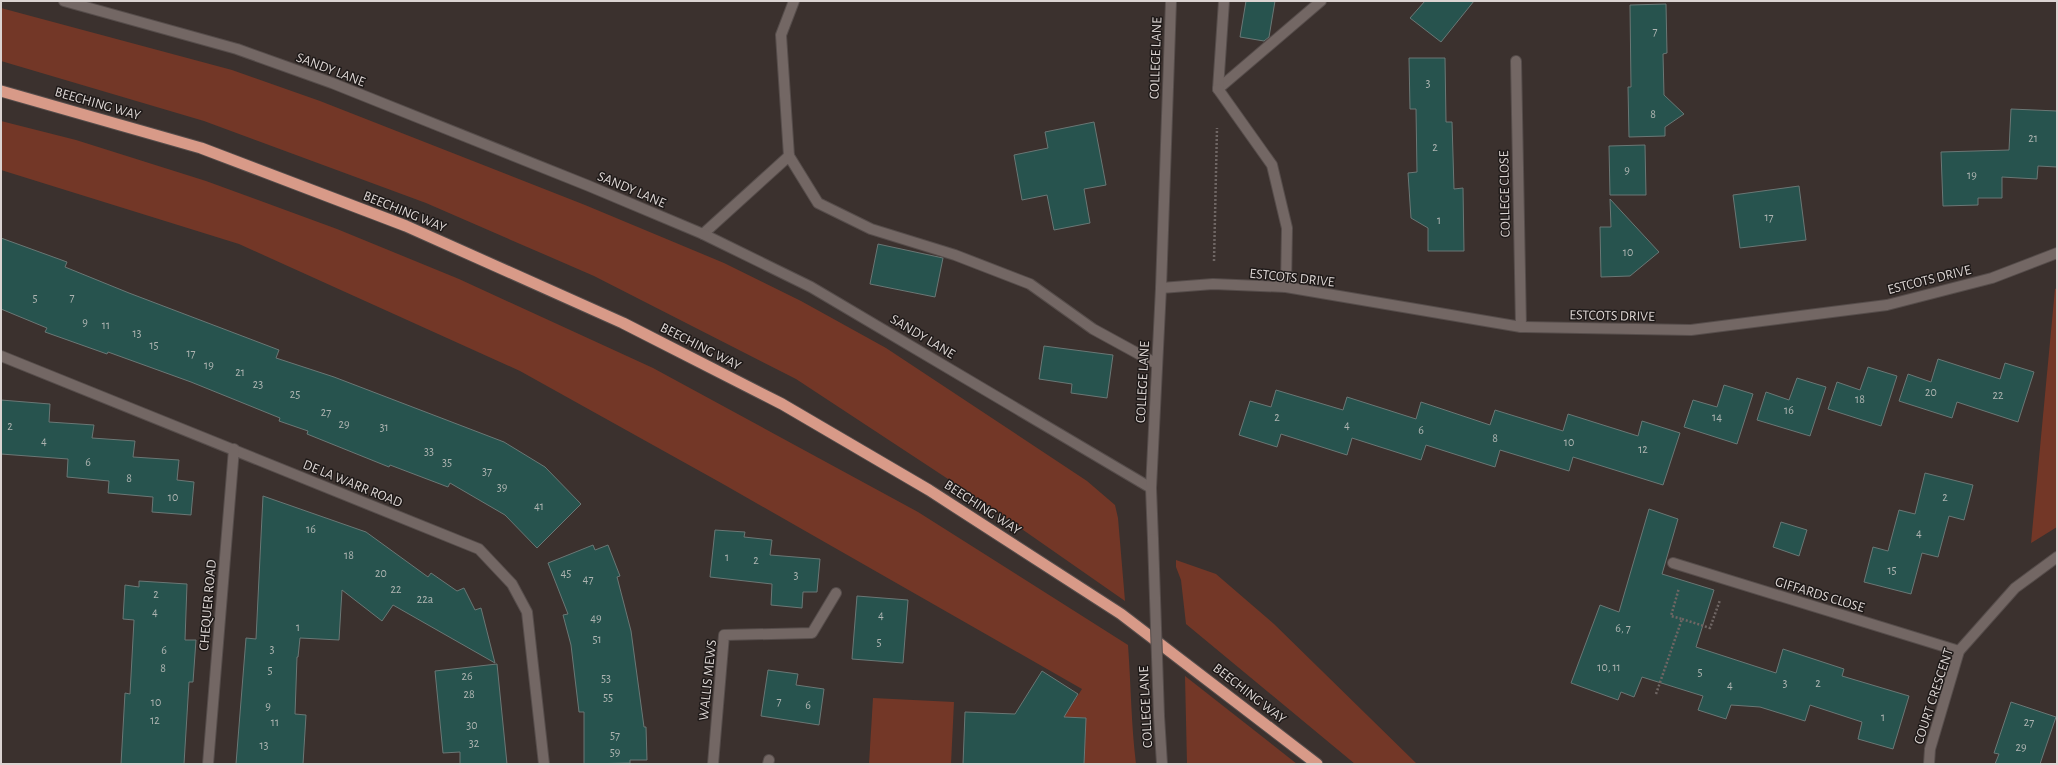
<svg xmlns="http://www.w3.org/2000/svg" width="2058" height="765" font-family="'Alegreya Sans',sans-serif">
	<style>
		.green { fill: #733727 }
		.building { fill: #27534e; stroke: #6a7775 }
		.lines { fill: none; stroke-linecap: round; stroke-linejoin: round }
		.service-casing { stroke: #564d4b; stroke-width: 12 }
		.minor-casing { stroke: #564d4b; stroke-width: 12 }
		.tertiary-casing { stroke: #564d4b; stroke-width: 12 }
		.secondary-casing { stroke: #564d4b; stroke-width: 12 }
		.trunk-casing { stroke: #564d4b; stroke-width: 13 }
		.path { stroke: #6f6664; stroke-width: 2.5; stroke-dasharray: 2 2; stroke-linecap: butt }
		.service { stroke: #736764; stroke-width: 10 }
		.minor { stroke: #736764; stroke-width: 10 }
		.tertiary { stroke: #736764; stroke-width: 10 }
		.secondary { stroke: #736764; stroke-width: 10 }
		.trunk { stroke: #d89a88; stroke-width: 11 }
		.secondary-bridge-casing { stroke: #564d4b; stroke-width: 12; stroke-linecap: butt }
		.secondary-bridge { stroke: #736764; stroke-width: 10 }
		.labels { text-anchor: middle; stroke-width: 3; stroke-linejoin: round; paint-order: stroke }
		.number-label { font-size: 12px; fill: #aeb4b1 }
		.street-label { font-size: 14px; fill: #dbd4d2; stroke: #1f1a19 }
	</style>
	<rect width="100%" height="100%" fill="#3b312e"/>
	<g class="green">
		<path d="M1,8L232,70L320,101L585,205L724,263L801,301L886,348L1087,481L1115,505L1118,518L1125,601L980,500L796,379L594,276L426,203L204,121L1,61Z"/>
		<path d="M1,121L76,140L206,181L337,229L459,279L653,368L918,512L1128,645C1131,685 1131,724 1136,764H1084L1086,718L1064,717L1082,689L723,484L520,371L239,244L1,170Z"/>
		<path d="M2057,288V527L2031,543L2055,289Z"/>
		<path d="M1176,560L1216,574L1274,624L1417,764H1355L1186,624L1181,580L1176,567Z"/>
		<path d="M1185,676L1297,764H1187Z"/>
		<path d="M873,698L954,702L951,764H869Z"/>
	</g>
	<g class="building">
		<path d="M1246,1H1275L1269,37L1264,41L1240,37Z"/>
		<path d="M1425,1H1474L1441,42L1410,18Z"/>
		<path d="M1666,4L1667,53L1663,54L1664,95L1684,114L1665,127V136L1629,137L1628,87H1631L1630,5Z"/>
		<path d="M1409,58H1445L1446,122H1452L1454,189L1463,188L1464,251H1428V228L1411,218L1408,173L1417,172L1416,109H1410Z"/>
		<path d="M2011,109L2057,111V167L2038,166L2037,179L2002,177V198H1978V205L1943,206L1941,152L2009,150Z"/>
		<path d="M1094,122L1106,185L1084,189L1090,223L1054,230L1047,195L1022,200L1014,155L1048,148L1045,132Z"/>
		<path d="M1645,145L1646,195H1610L1609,146Z"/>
		<path d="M1799,186L1806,240L1740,248L1733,195Z"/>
		<path d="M1610,199L1659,252L1630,276L1601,277L1600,227H1611Z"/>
		<path d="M1,238L67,262L65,267L129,293L279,350L276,358L334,377L504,442L545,467L581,504L537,548L505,515L450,483L448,487L390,465L389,467L307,434L308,431L279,421L280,418L191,382L108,352L107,354L45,332L47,328L1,309Z"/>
		<path d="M878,244L943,258L935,297L870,284Z"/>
		<path d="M1044,346L1113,355L1107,398L1071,393L1072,384L1039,379Z"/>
		<path d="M1938,359L2000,379L2005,363L2034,372L2018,422L1957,402L1952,418L1899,401L1908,374L1931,382Z"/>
		<path d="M1868,367L1897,376L1881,426L1828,409L1837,382L1860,390Z"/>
		<path d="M1797,378L1826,387L1810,436L1757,420L1766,392L1789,400Z"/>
		<path d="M1724,385L1753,394L1737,444L1684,427L1693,400L1717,407Z"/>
		<path d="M1276,390L1343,410L1347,397L1416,419L1421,402L1490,425L1495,410L1563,431L1568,414L1638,436L1642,421L1680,433L1663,485L1573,457L1569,471L1500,450L1495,467L1426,445L1421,460L1352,438L1347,455L1281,434L1277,447L1239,435L1250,401L1271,407Z"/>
		<path d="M1,400L50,404L49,422L94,425L92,438L135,441L133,457L179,460L177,480L194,482L191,515L152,512L153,497L108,493L109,481L67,477L68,459L1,454Z"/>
		<path d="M1925,473L1973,485L1964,520L1949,516L1938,557L1922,553L1911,594L1864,582L1873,547L1888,551L1899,510L1915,514Z"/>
		<path d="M263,496L366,532L428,577L431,573L457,591L464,588L475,610L481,608L495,663L393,605L382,621L342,590L339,640L300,638L298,657H297L295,714L306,715L303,764H236L246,638L256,639Z"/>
		<path d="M1649,509L1678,519L1662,574L1714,590L1696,647L1776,673L1783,649L1844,669L1842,676L1909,696L1893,749L1858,739L1862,722L1810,705L1805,721L1760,707L1731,705L1726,719L1698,710L1703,696L1642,677L1634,697L1621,692L1618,700L1571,683L1600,605L1619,612Z"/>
		<path d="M1781,522L1807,530L1799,556L1773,547Z"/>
		<path d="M715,530L745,532L744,537L772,540L770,555L820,559L817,592H803L802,608L771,605L772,584L710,577Z"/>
		<path d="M593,545L595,550L608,545L620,576L617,577L631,631L644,727H646L647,760H630V763L584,764V712H579L571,645L563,615L568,614L548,563Z"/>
		<path d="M139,581L187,584L185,640H196L193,682H189L184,764H121L125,693L130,694L134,620L123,619L125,585L139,587Z"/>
		<path d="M857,596L908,600L903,663L852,659Z"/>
		<path d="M497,664L507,764H460V752L443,753L435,671Z"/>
		<path d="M768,670L798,674L796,685L824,689L819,725L761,716Z"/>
		<path d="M1042,671L1078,694L1064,717L1086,718L1084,764H963L965,712L1015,714Z"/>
		<path d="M2011,702L2056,717L2040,764H1995L1999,754L1994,753Z"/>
	</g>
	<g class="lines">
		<defs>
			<g id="service">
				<path d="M1218,89L1321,1"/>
				<path d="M1218,89L1224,1"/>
				<path d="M789,156L781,35L794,1"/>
				<path d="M703,234L789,156L818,203L871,229L955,255L1030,284L1093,329L1157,364"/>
				<path d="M713,764L724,635L812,633L836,593"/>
				<path d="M768,764L769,760"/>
			</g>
			<g id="minor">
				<path d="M64,1L237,49L332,83L589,186L703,234L811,287L1151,488"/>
				<path d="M1516,61L1521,327"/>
				<path d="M1218,89L1272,165L1287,228L1286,287"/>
				<path d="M1,356L479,549L512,584L527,612L544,764"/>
				<path d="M1673,563L1959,651"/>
				<path d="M208,764L234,449"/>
				<path d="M1929,764L1930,749L1959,651L2015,588L2057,557"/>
			</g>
			<path id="tertiary" d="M1161,288L1213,284L1286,287L1521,327L1691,330L1887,305L1992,278L2057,253"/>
			<g id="secondary">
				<path d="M1153,539L1151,488L1161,288L1171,1"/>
				<path d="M1159,716L1162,764"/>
			</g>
			<path id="trunk" d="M1,91L201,148L406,226L623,323L782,404L929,490L1121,614L1317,764"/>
		</defs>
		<use href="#service" class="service-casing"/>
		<use href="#minor" class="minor-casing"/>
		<use href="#tertiary" class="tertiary-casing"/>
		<use href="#secondary" class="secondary-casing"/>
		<use href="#trunk" class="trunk-casing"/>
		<g class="path">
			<path d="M1214,261L1217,128"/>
			<path d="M1682,619L1710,628L1720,600"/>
			<path d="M1656,694L1682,619L1671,616L1679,588"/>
		</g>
		<use href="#service" class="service"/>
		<use href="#minor" class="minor"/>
		<use href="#tertiary" class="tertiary"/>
		<use href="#secondary" class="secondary"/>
		<use href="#trunk" class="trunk"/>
		<defs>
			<path id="secondary-bridge" d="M1153,539L1159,716"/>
		</defs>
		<use href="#secondary-bridge" class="secondary-bridge-casing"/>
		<use href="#secondary-bridge" class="secondary-bridge"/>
	</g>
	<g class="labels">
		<g class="number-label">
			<text x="1655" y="35">7</text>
			<text x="1428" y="87">3</text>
			<text x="1653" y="118">8</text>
			<text x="2033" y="142">21</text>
			<text x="1435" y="151">2</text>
			<text x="1627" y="174">9</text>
			<text x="1972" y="179">19</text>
			<text x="1769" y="221">17</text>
			<text x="1439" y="224">1</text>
			<text x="1628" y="256">10</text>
			<text x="72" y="301">7</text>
			<text x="35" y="302">5</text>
			<text x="85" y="326">9</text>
			<text x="106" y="329">11</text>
			<text x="137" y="337">13</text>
			<text x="154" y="349">15</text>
			<text x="191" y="357">17</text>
			<text x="209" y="369">19</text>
			<text x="240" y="376">21</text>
			<text x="258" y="388">23</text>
			<text x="1931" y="396">20</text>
			<text x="295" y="398">25</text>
			<text x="1998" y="399">22</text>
			<text x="1860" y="403">18</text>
			<text x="1789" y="414">16</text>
			<text x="326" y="416">27</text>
			<text x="1277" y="421">2</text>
			<text x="1717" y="421">14</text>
			<text x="344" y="428">29</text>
			<text x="1347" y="429">4</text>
			<text x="10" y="430">2</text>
			<text x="384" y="431">31</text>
			<text x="1421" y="434">6</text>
			<text x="1495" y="442">8</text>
			<text x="44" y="445">4</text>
			<text x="1569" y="446">10</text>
			<text x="1643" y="453">12</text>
			<text x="429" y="455">33</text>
			<text x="88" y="466">6</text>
			<text x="447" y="466">35</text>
			<text x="487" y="475">37</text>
			<text x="129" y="482">8</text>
			<text x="502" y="491">39</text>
			<text x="173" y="501">10</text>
			<text x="1945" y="501">2</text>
			<text x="539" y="510">41</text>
			<text x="311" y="533">16</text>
			<text x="1919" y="537">4</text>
			<text x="349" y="559">18</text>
			<text x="727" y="561">1</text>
			<text x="756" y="564">2</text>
			<text x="1892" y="574">15</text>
			<text x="381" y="577">20</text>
			<text x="566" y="577">45</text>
			<text x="796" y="579">3</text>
			<text x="588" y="583">47</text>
			<text x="396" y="593">22</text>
			<text x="156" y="598">2</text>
			<text x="425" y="603">22a</text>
			<text x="155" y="616">4</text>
			<text x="881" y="619">4</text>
			<text x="596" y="622">49</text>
			<text x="298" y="631">1</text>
			<text x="1623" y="632">6, 7</text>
			<text x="597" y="643">51</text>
			<text x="879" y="646">5</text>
			<text x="272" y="653">3</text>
			<text x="164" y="654">6</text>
			<text x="1609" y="671">10, 11</text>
			<text x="163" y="672">8</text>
			<text x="270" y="674">5</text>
			<text x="1700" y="676">5</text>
			<text x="467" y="680">26</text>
			<text x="606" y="682">53</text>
			<text x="1785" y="687">3</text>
			<text x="1818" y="687">2</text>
			<text x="1730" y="689">4</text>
			<text x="469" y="698">28</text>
			<text x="608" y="701">55</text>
			<text x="779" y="705">7</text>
			<text x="156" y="706">10</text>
			<text x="808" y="709">6</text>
			<text x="268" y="710">9</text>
			<text x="1883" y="721">1</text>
			<text x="155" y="724">12</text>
			<text x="275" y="726">11</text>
			<text x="2029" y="726">27</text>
			<text x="472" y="729">30</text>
			<text x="615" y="739">57</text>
			<text x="474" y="747">32</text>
			<text x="264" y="749">13</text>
			<text x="2021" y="751">29</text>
			<text x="615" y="756">59</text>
		</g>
		<g class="street-label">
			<text transform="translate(1155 58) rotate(-88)" y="5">COLLEGE LANE</text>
			<text transform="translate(331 69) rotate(21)" y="5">SANDY LANE</text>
			<text transform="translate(98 103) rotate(16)" y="5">BEECHING WAY</text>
			<text transform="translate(632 189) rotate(23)" y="5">SANDY LANE</text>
			<text transform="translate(1504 194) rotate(-91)" y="5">COLLEGE CLOSE</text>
			<text transform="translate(405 211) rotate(22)" y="5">BEECHING WAY</text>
			<text transform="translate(1292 277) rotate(6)" y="5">ESTCOTS DRIVE</text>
			<text transform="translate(1929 279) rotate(-14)" y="5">ESTCOTS DRIVE</text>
			<text transform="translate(1612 315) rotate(1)" y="5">ESTCOTS DRIVE</text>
			<text transform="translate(923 336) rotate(31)" y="5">SANDY LANE</text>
			<text transform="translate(701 346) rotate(27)" y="5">BEECHING WAY</text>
			<text transform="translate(1142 382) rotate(-87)" y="5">COLLEGE LANE</text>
			<text transform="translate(353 483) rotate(22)" y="5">DE LA WARR ROAD</text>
			<text transform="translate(983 507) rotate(33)" y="5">BEECHING WAY</text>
			<text transform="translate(1820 594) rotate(17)" y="5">GIFFARDS CLOSE</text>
			<text transform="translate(207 605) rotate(-85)" y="5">CHEQUER ROAD</text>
			<text transform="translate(707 680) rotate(-84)" y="5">WALLIS MEWS</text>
			<text transform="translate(1250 693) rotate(38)" y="5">BEECHING WAY</text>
			<text transform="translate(1933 696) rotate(-72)" y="5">COURT CRESCENT</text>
			<text transform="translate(1145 707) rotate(-93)" y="5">COLLEGE LANE</text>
		</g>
	</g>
	<rect width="2058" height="765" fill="none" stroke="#dbd4d2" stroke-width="4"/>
</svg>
